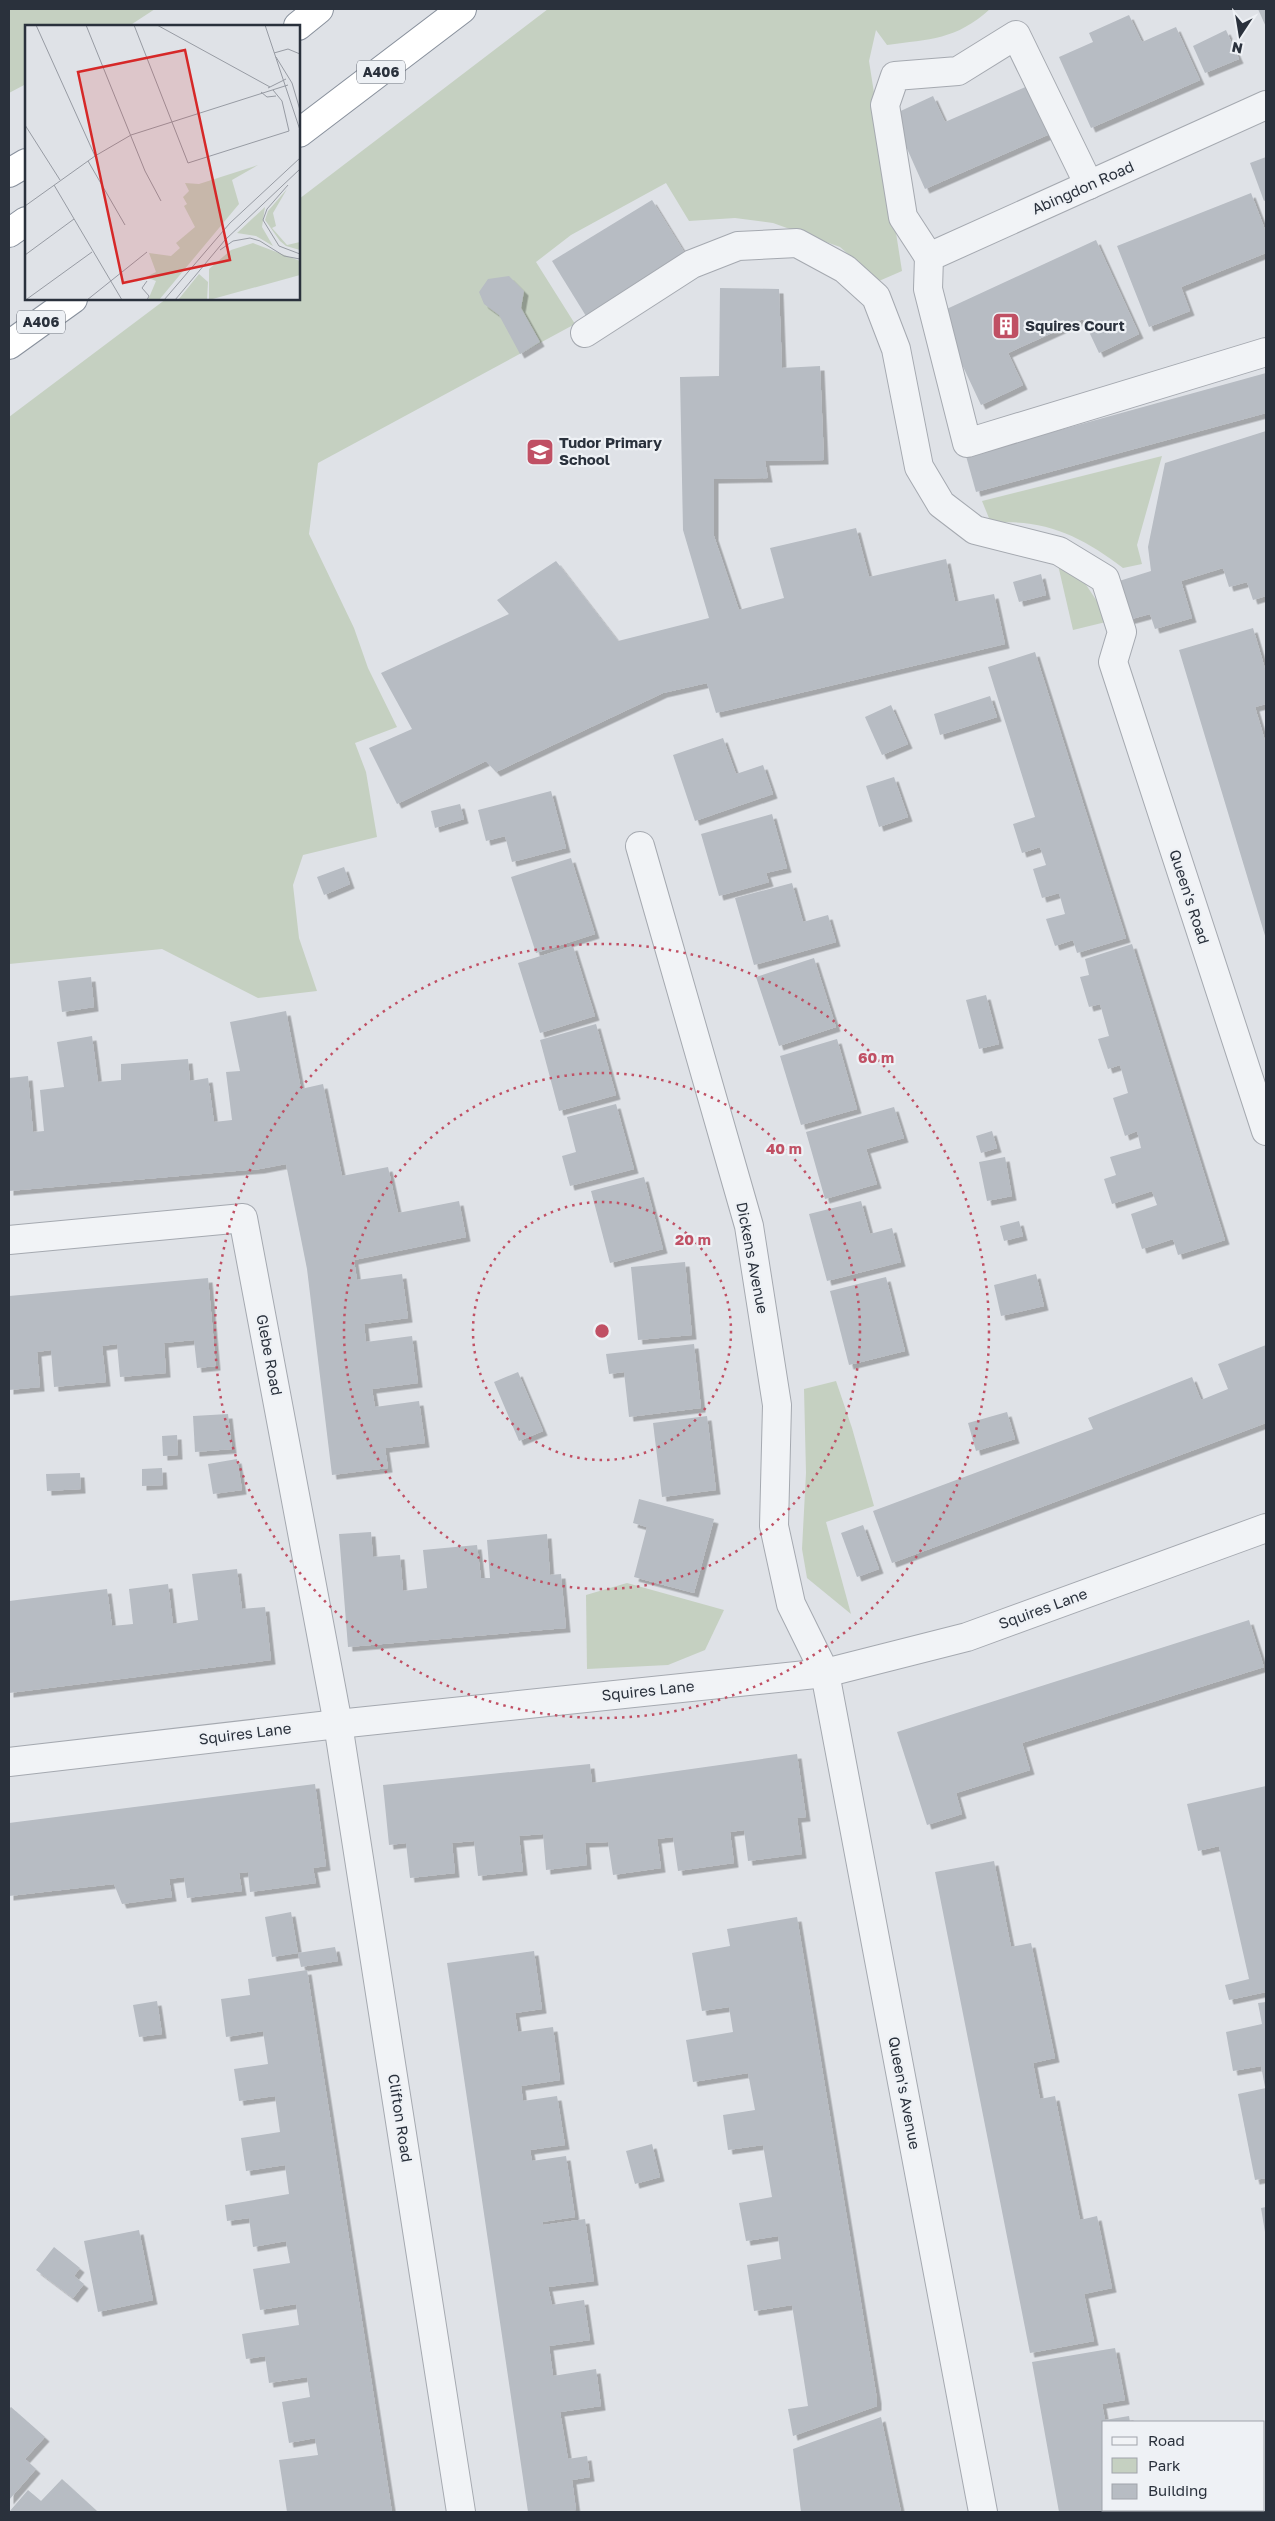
<svg xmlns="http://www.w3.org/2000/svg" width="1275" height="2521" font-family="'Golos Text',sans-serif">
	<style>
		.green { fill: #c5d0c1 }
		.building { fill: #b7bcc3; filter: url(#shadow) }
		.lines { fill: none; stroke-linecap: round; stroke-linejoin: round }
		.minor-casing { stroke: #a5a9b0; stroke-width: 30 }
		.highway-casing { stroke: #88909c; stroke-width: 30 }
		.minor { stroke: #f1f3f6; stroke-width: 28 }
		.highway { stroke: #fff; stroke-width: 28 }
		.ring { fill: none; stroke: #c05064; stroke-width: 2.5; stroke-dasharray: 2.5 5 }
		.labels { text-anchor: middle; stroke-width: 4.5; stroke-linejoin: round; paint-order: stroke }
		.shield { fill: #eef1f5; stroke: #656b74; stroke-width: 1 }
		.shield-label { font-size: 14px; font-weight: bold; fill: #2a313c }
		.street-label { font-size: 15px; fill: #2a313c; stroke: #eef1f5 }
		.poi-label { font-size: 15px; font-weight: bold; fill: #2a313c; stroke: #eef1f5; text-anchor: start }
		.inset-road { fill: none; stroke: #979ba3; stroke-width: 1 }
		.view { fill: #d62828; fill-opacity: 0.15; stroke: #d62828; stroke-width: 2.5 }
		.inset-edge { fill: none; stroke: #2a313c; stroke-width: 2.5 }
		.centre { fill: #c05064; stroke: #eef1f5; stroke-width: 2.5 }
		.ring-label { font-size: 15px; text-anchor: middle; font-weight: bold; fill: #c05064; stroke: #eef1f5; stroke-width: 4.5; stroke-linejoin: round; paint-order: stroke }
	</style>
	<defs>
		<filter id="shadow"><feDropShadow dx="4.5" dy="4.5" stdDeviation="0" flood-color="#0004"/></filter>
	</defs>
	<rect width="100%" height="100%" fill="#dfe2e7"/>
	<g class="green">
		<path d="M9,9H155L129,26H26V84L9,93Z"/>
		<path d="M548,9H990C956,40 930,39 887,45L876,30L869,61L902,271L879,281L840,247L773,223L735,218L689,221L666,183L571,235L536,262L575,324L318,463L309,534L354,628L368,668L397,727L355,743L366,772L377,837L303,855L293,885L299,938L317,991L258,998L162,949L9,964V417L166,299H299V199Z"/>
		<path d="M1162,456L1137,545L1142,564L1123,568C1083,537 1044,518 991,523L982,501Z"/>
		<path d="M1058,565L1075,568L1110,621L1073,630Z"/>
		<path d="M836,1381L852,1428L874,1506L826,1522L851,1614L807,1578L802,1549L806,1473L804,1389Z"/>
		<path d="M627,1583L724,1610L705,1650L668,1665L587,1669L586,1595Z"/>
	</g>
	<g class="building">
		<path d="M1258,9H1266V27Z"/>
		<path d="M1129,15L1142,42L1176,27L1200,80L1091,128L1059,57L1093,42L1089,33Z"/>
		<path d="M1226,30L1239,59L1205,73L1193,46Z"/>
		<path d="M1030,85L1052,133L925,189L892,115L933,96L945,122Z"/>
		<path d="M1266,157V200L1264,201L1250,163Z"/>
		<path d="M1251,193L1266,232V253L1181,287L1190,311L1149,327L1117,246Z"/>
		<path d="M652,200L686,255L586,316L552,261Z"/>
		<path d="M1096,240L1139,334L1099,353L1083,319L1008,353L1023,385L981,405L938,313Z"/>
		<path d="M509,276L524,291L521,308L540,342L520,354L499,315L484,304L479,292L488,279Z"/>
		<path d="M720,288L779,289L782,368L820,366L824,460L765,461L768,478L714,479V536L739,610L784,598L770,548L856,528L869,577L946,559L955,602L994,594L1005,644L716,713L707,683L663,693L496,772L486,761L397,804L369,748L412,729L381,673L509,614L497,600L556,561L618,641L709,618L683,530L680,377L719,376Z"/>
		<path d="M1266,373V413L976,492L966,456Z"/>
		<path d="M1266,431V596L1253,600L1247,582L1229,587L1223,568L1181,581L1192,618L1155,629L1150,614L1128,620L1116,582L1151,571L1148,547L1165,463Z"/>
		<path d="M1041,574L1046,595L1019,602L1013,582Z"/>
		<path d="M1253,628L1266,672V704L1255,707L1266,744V939L1179,650Z"/>
		<path d="M1035,652L1126,938L1077,953L1073,940L1055,946L1046,919L1065,914L1059,893L1042,898L1033,869L1046,865L1040,847L1022,853L1013,824L1035,817L988,667Z"/>
		<path d="M990,696L997,717L940,735L934,714Z"/>
		<path d="M891,705L908,744L882,755L865,717Z"/>
		<path d="M723,738L736,774L763,765L773,794L695,821L673,755Z"/>
		<path d="M894,777L908,817L879,827L866,786Z"/>
		<path d="M551,791L566,848L512,862L505,836L486,841L478,810Z"/>
		<path d="M460,804L464,819L435,828L431,811Z"/>
		<path d="M772,814L787,868L766,873L769,882L719,896L701,834Z"/>
		<path d="M571,858L595,934L536,953L511,877Z"/>
		<path d="M344,867L350,884L324,895L317,877Z"/>
		<path d="M792,883L803,922L828,915L836,942L754,965L735,898Z"/>
		<path d="M1132,944L1225,1240L1178,1255L1173,1239L1142,1249L1131,1214L1157,1205L1152,1191L1112,1204L1104,1179L1116,1175L1110,1157L1141,1148L1137,1131L1125,1136L1113,1098L1128,1093L1120,1065L1108,1069L1098,1039L1109,1036L1100,1004L1089,1007L1080,977L1089,975L1085,959Z"/>
		<path d="M573,946L595,1016L540,1033L518,963Z"/>
		<path d="M814,958L836,1027L779,1046L756,977Z"/>
		<path d="M91,977L94,1007L62,1012L58,981Z"/>
		<path d="M986,995L999,1044L979,1049L966,1000Z"/>
		<path d="M286,1011L301,1089L323,1084L342,1176L388,1167L398,1213L459,1201L466,1237L354,1260L357,1280L402,1274L408,1318L364,1324L366,1342L412,1336L418,1383L372,1389L375,1407L419,1401L425,1443L385,1448L388,1468L332,1475L307,1269L286,1164L260,1169L9,1191V1078L28,1076L33,1132L44,1131L40,1090L64,1087L57,1042L92,1036L98,1082L121,1080V1064L188,1059L190,1081L208,1078L214,1122L232,1120L226,1072L240,1071L230,1022Z"/>
		<path d="M596,1024L616,1095L559,1111L540,1040Z"/>
		<path d="M837,1039L857,1109L801,1125L780,1056Z"/>
		<path d="M616,1104L634,1169L570,1186L562,1156L576,1152L567,1117Z"/>
		<path d="M894,1107L904,1138L866,1149L877,1184L825,1199L806,1132Z"/>
		<path d="M992,1131L997,1148L981,1153L976,1136Z"/>
		<path d="M1005,1157L1012,1196L987,1201L979,1162Z"/>
		<path d="M644,1177L663,1249L610,1263L591,1191Z"/>
		<path d="M861,1201L870,1234L892,1228L901,1262L827,1281L809,1214Z"/>
		<path d="M1019,1221L1023,1236L1004,1241L1000,1226Z"/>
		<path d="M685,1262L692,1335L638,1340L631,1267Z"/>
		<path d="M1036,1274L1044,1306L1001,1316L994,1285Z"/>
		<path d="M886,1277L905,1351L849,1365L830,1291Z"/>
		<path d="M208,1278L216,1366L197,1368L194,1340L164,1343L166,1373L120,1377L117,1344L102,1346L106,1382L54,1387L51,1350L37,1352L40,1387L9,1390V1296Z"/>
		<path d="M694,1344L701,1408L629,1417L624,1372L609,1374L606,1354Z"/>
		<path d="M1266,1345V1423L892,1563L873,1511L1093,1429L1088,1418L1192,1377L1201,1400L1228,1389L1218,1364Z"/>
		<path d="M518,1372L543,1431L519,1441L494,1382Z"/>
		<path d="M1007,1412L1015,1439L976,1451L968,1423Z"/>
		<path d="M228,1414L232,1449L195,1452L193,1416Z"/>
		<path d="M707,1416L716,1490L662,1497L653,1423Z"/>
		<path d="M177,1435L178,1455L163,1456L162,1436Z"/>
		<path d="M237,1459L242,1490L213,1494L208,1464Z"/>
		<path d="M162,1468L163,1485L142,1486V1469Z"/>
		<path d="M80,1473L81,1489L47,1491L46,1474Z"/>
		<path d="M639,1499L714,1519L694,1593L634,1577L647,1527L633,1523Z"/>
		<path d="M863,1525L879,1569L857,1577L841,1533Z"/>
		<path d="M371,1532L373,1557L400,1555L403,1591L427,1588L423,1550L477,1545L481,1578H490L487,1540L547,1534L550,1575L561,1574L566,1628L348,1647L339,1534Z"/>
		<path d="M237,1569L242,1609L265,1607L271,1660L9,1693V1601L107,1589L112,1626L133,1624L129,1589L168,1584L173,1624L198,1620L192,1574Z"/>
		<path d="M1249,1620L1264,1667L1022,1743L1030,1770L956,1793L962,1814L927,1825L897,1732Z"/>
		<path d="M797,1754L806,1817L797,1818L802,1854L748,1861L744,1830L730,1832L734,1863L678,1871L673,1837L657,1839L661,1868L613,1875L608,1842L585,1843L587,1865L546,1870L543,1834L519,1836L523,1871L478,1876L474,1841L452,1843L455,1873L410,1878L406,1843L389,1845L383,1785L590,1764L592,1783Z"/>
		<path d="M315,1784L326,1866L313,1868L316,1883L250,1892L248,1872L239,1873L242,1891L187,1898L184,1877L169,1879L172,1897L122,1904L114,1884L9,1896V1823Z"/>
		<path d="M1266,1786V1992L1229,2000L1225,1985L1249,1979L1219,1846L1198,1851L1187,1804Z"/>
		<path d="M994,1861L1011,1947L1031,1943L1055,2058L1033,2063L1040,2099L1055,2096L1080,2220L1097,2216L1112,2288L1084,2294L1094,2341L1030,2353L935,1872Z"/>
		<path d="M291,1912L298,1953L272,1957L265,1917Z"/>
		<path d="M797,1917L877,2399V2406L793,2436L788,2409L808,2406L792,2305L754,2311L747,2265L781,2259L778,2236L746,2241L739,2203L772,2197L763,2145L728,2150L723,2115L755,2110L748,2073L693,2082L686,2040L733,2032L729,2007L702,2011L692,1953L730,1946L727,1929Z"/>
		<path d="M335,1947L338,1961L301,1967L298,1953Z"/>
		<path d="M534,1951L542,2009L515,2013L518,2032L553,2027L560,2080L521,2086L523,2101L557,2096L565,2145L530,2150L532,2161L566,2156L575,2217L542,2222L543,2225L585,2219L594,2281L548,2287L552,2305L584,2300L590,2340L549,2346L553,2376L596,2369L601,2406L560,2412L568,2459L587,2456L590,2477L572,2480L576,2510L556,2512H528L447,1963Z"/>
		<path d="M307,1970L392,2512H287L279,2460L318,2455L315,2438L289,2443L282,2402L310,2397L307,2377L269,2383L265,2356L246,2359L242,2334L299,2325L296,2304L260,2310L253,2269L290,2263L286,2241L253,2247L249,2218L227,2221L225,2205L289,2194L285,2165L246,2171L241,2138L280,2132L275,2096L239,2101L234,2069L268,2064L263,2031L226,2037L221,1999L250,1995L248,1979Z"/>
		<path d="M157,2001L162,2034L139,2037L133,2005Z"/>
		<path d="M1266,2002V2087H1265L1261,2066L1233,2071L1226,2032L1262,2024L1258,2003Z"/>
		<path d="M1266,2088V2178L1255,2180L1238,2094Z"/>
		<path d="M652,2144L660,2177L635,2184L626,2151Z"/>
		<path d="M1266,2207V2232H1265L1261,2208Z"/>
		<path d="M139,2230L153,2300L98,2312L84,2241Z"/>
		<path d="M54,2247L80,2268L74,2276L84,2284L73,2298L36,2270Z"/>
		<path d="M1115,2348L1125,2400L1102,2404L1105,2420L1129,2416L1130,2422H1104V2510H1132L1133,2512H1059L1032,2362Z"/>
		<path d="M11,2407L45,2437L25,2459L36,2469L9,2500V2409Z"/>
		<path d="M881,2417L901,2512H801L793,2449Z"/>
		<path d="M62,2479L98,2512H9L28,2490L41,2501Z"/>
	</g>
	<g class="lines">
		<defs>
			<g id="minor">
				<path d="M1266,105L929,257L928,289L967,443L1266,352"/>
				<path d="M929,257L903,217L885,105L895,76L958,71L1016,35L1089,185"/>
				<path d="M585,333L692,264L738,246L797,243L845,269L876,297L896,349L919,467L941,504L975,530L1059,551L1105,579L1122,632L1113,662L1266,1131"/>
				<path d="M640,846L749,1226L777,1405L774,1526L791,1604L825,1673L983,2512"/>
				<path d="M9,1240L243,1218L338,1724L461,2512"/>
				<path d="M9,1762L338,1724L825,1673L967,1637L1266,1528"/>
			</g>
			<g id="highway">
				<path d="M298,26L319,9"/>
				<path d="M299,133L462,9"/>
				<path d="M9,173L26,163"/>
				<path d="M9,233L26,221"/>
				<path d="M9,345L73,299"/>
			</g>
		</defs>
		<use href="#minor" class="minor-casing"/>
		<use href="#highway" class="highway-casing"/>
		<use href="#minor" class="minor"/>
		<use href="#highway" class="highway"/>
	</g>
	<g class="ring">
		<circle cx="602" cy="1331" r="129"/>
		<circle cx="602" cy="1331" r="258"/>
		<circle cx="602" cy="1331" r="387"/>
	</g>
	<defs>
		<symbol id="building-square" viewBox="-11 -11 22 22"><rect x="-9" y="-9" width="18" height="18" rx="4" fill="#c05064" stroke="#eef1f5"/><path d="M-4-6H4V6H1V3H-1V6H-4ZM-2.5-4.3h1.7v1.8h-1.7ZM.8-4.3h1.7v1.8H.8ZM-2.5-1h1.7V.8h-1.7ZM.8-1h1.7V.8H.8Z" fill="#fff"/></symbol>
		<symbol id="school-square" viewBox="-11 -11 22 22"><rect x="-9" y="-9" width="18" height="18" rx="4" fill="#c05064" stroke="#eef1f5"/><path d="M0-5L7-2L0 1L-7-2ZM-4 1L0 2.5L4 1V4Q0 6-4 4Z" fill="#fff"/></symbol>
	</defs>
	<g fill-rule="evenodd">
		<use href="#building-square" x="990" y="310" width="32" height="32"/>
		<use href="#school-square" x="524" y="436" width="32" height="32"/>
	</g>
	<g class="labels">
		<g class="shield">
			<rect x="357" y="60.5" width="48" height="23" rx="4"/>
			<rect x="17" y="310.5" width="48" height="23" rx="4"/>
		</g>
		<g class="shield-label">
			<text x="381" y="77">A406</text>
			<text x="41" y="327">A406</text>
		</g>
		<g class="street-label">
			<text transform="translate(1083 188) rotate(-24)" y="5">Abingdon Road</text>
			<text transform="translate(1189 897) rotate(72)" y="5">Queen's Road</text>
			<text transform="translate(752 1258) rotate(79)" y="5">Dickens Avenue</text>
			<text transform="translate(269 1355) rotate(79)" y="5">Glebe Road</text>
			<text transform="translate(1043 1609) rotate(-20)" y="5">Squires Lane</text>
			<text transform="translate(648 1691) rotate(-6)" y="5">Squires Lane</text>
			<text transform="translate(245 1734) rotate(-7)" y="5">Squires Lane</text>
			<text transform="translate(904 2093) rotate(79)" y="5">Queen's Avenue</text>
			<text transform="translate(400 2118) rotate(81)" y="5">Clifton Road</text>
		</g>
		<g class="poi-label">
			<text x="1025" y="331">Squires Court</text>
			<text x="559" y="448">Tudor Primary<tspan x="559" dy="17">School</tspan></text>
		</g>
	</g>
	<g transform="translate(25 25)">
		<rect width="275" height="275" fill="#dfe2e7"/>
		<path d="M233,140L207,155L214,179L134,275H123L131,256L121,252L131,247L124,228L146,231L155,223L151,218L170,202L159,181L162,179L158,172L164,166L160,158L174,159ZM262,164L248,188L251,201L247,203L262,220L275,217V225L261,221L255,216L240,195L243,186ZM240,182L237,202L248,221L231,211L212,208ZM228,218L275,236V250L184,275V244L206,225ZM174,249L183,257L182,275H153Z" fill="#c5d0c1"/>
		<path class="inset-road" d="M11,0L70,131M61,0L120,146L136,176M109,0L163,138L264,106L257,76L248,65M132,0L245,62M240,0L275,105M249,28L263,24L275,29M251,32L267,58L275,85M243,63L261,54M236,67L242,72L251,71M0,100L35,155M63,136L100,200M29,160L97,275M263,160L242,184L238,195L254,221L275,229M0,181L70,131L106,110L263,60M195,225L208,216L225,213L235,216L259,231L275,234M0,230L49,194M122,256L117,263L124,271L122,275M2,274L67,227M62,275L122,227M139,275L205,198L275,133M150,275L200,215L275,144"/>
		<path class="view" d="M160,25L205,235L98,258L53,47Z"/>
		<rect width="275" height="275" class="inset-edge"/>
	</g>
	<circle cx="602" cy="1331" r="8" class="centre"/>
	<g class="ring-label">
		<text x="876" y="1063">60 m</text>
		<text x="784" y="1154">40 m</text>
		<text x="693" y="1245">20 m</text>
	</g>
	<rect width="1275" height="2521" fill="none" stroke="#2a313c" stroke-width="20"/>
	<rect x="1102" y="2421" width="162" height="90" fill="#eef1f5" stroke="#a0a4ab"/>
	<rect x="1112" y="2437" width="25" height="8" fill="#f1f3f6" stroke="#a0a4ab"/>
	<text x="1148" y="2446" font-size="15" fill="#2a313c">Road</text>
	<rect x="1112" y="2458" width="25" height="15" fill="#c5d0c1" stroke="#a0a4ab"/>
	<text x="1148" y="2471" font-size="15" fill="#2a313c">Park</text>
	<rect x="1112" y="2484" width="25" height="15" fill="#b7bcc3" stroke="#a0a4ab"/>
	<text x="1148" y="2496" font-size="15" fill="#2a313c">Building</text>
	<g transform="translate(1240 35) rotate(192)" stroke="#eef1f5" stroke-width="4" paint-order="stroke">
	<path d="M0-4L9 19L0 12L-9 19Z" fill="#2a313c"/>
	<text y="-8" font-size="14" font-weight="bold" text-anchor="middle" fill="#2a313c">N</text>
	</g>
</svg>
